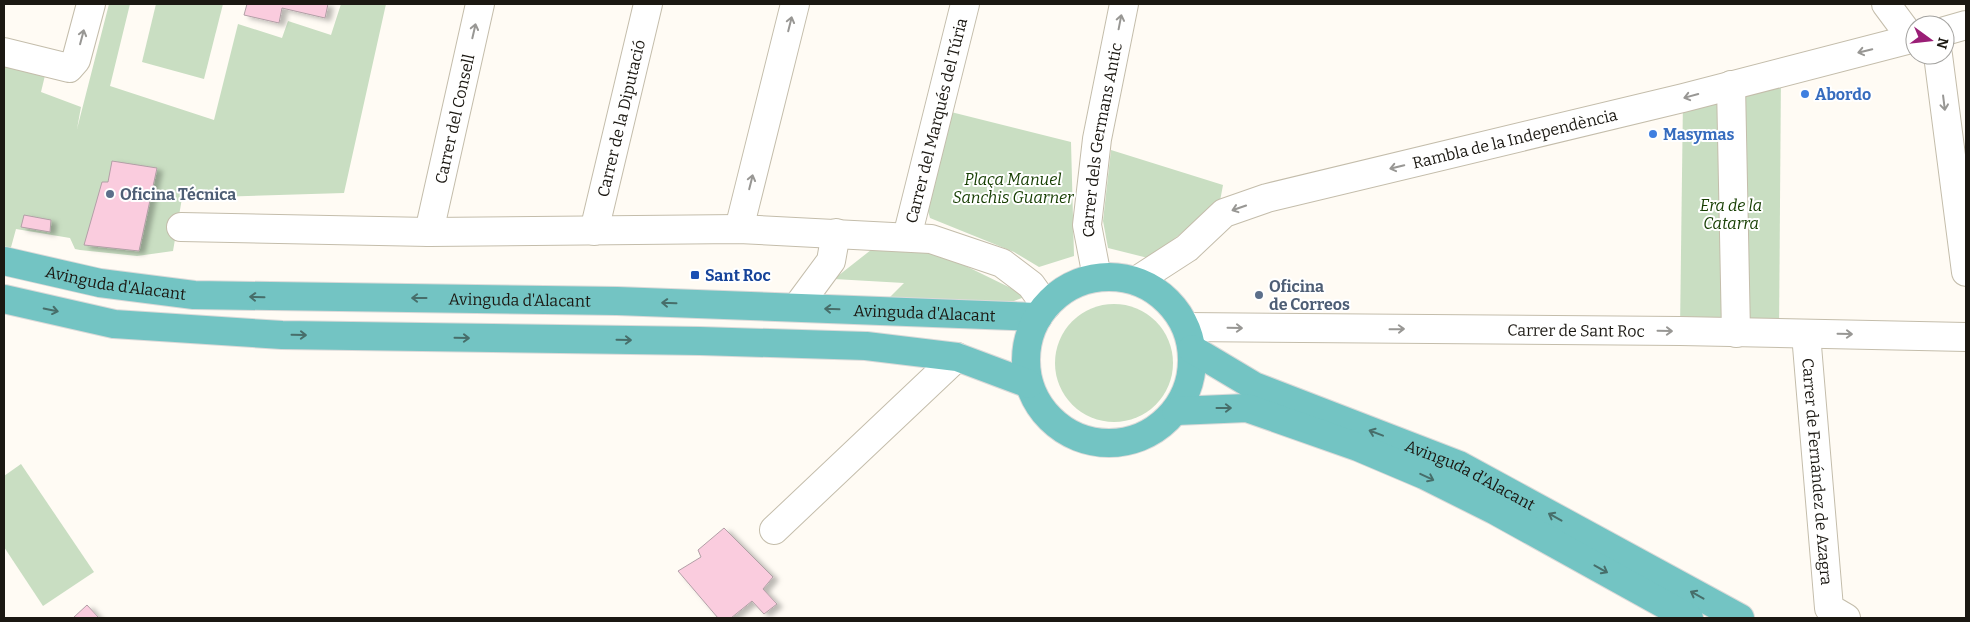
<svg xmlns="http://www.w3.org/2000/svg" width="1970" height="622" font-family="Bitter,serif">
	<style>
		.green { fill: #c9dec2 }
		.building { fill: #faccde; stroke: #b29fa6; filter: url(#shadow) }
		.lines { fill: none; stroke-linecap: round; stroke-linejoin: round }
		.minor-casing { stroke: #c4bdab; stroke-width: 30 }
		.major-casing { stroke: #dbdad9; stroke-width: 30 }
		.minor { stroke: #fff; stroke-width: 28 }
		.major { stroke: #73c4c3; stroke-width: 28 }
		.oneway { stroke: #989794 }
		.oneway2 { stroke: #476e6a }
		.shop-dot { fill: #3f7fe0; stroke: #fff; stroke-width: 2 }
		.service-dot { fill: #5c6f8a; stroke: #fff; stroke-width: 2 }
		.transit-dot { fill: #1a4fb4; stroke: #fff; stroke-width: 2 }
		.labels { text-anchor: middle; stroke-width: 4; stroke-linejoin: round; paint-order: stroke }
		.shop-label { font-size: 16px; font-weight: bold; fill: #366cbe; stroke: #fff; text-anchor: start }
		.street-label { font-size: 16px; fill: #1b1812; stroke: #fff }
		.park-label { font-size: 16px; font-style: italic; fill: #153d00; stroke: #fff }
		.service-label { font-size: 16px; font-weight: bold; fill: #4e5e75; stroke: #fff; text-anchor: start }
		.transit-label { font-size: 16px; font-weight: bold; fill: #164399; stroke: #fff; text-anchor: start }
	</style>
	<defs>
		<filter id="shadow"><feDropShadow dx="5.5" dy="3" stdDeviation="2.5" flood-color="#0004"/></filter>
	</defs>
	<rect width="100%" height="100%" fill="#fffbf4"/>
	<g class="green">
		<path d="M109,4H130L110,86L214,120L238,24L282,38L288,21L331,35L341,4H386L344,193L182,198L173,251L137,256L80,250L75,249L70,238L16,229L7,262L4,261V52L48,63L41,92L81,107L77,129Z"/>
		<path d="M156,4H223L204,79L142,62Z"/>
		<path d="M1781,72L1779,334L1680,331L1683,98Z"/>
		<path d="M947,111L1071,142L1074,256L1039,267L1014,252L930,218L925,200Z"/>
		<path d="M1111,150L1223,185L1220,201L1156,254L1148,258L1108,248L1103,221Z"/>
		<path d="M876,246L933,250L1027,296L995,308L887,300L904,283L834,279Z"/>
		<circle cx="1114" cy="363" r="59"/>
		<path d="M21,464L94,572L43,606L4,547V476Z"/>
	</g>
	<g class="building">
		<path d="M247,4H328L325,18L282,8L279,23L244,15Z"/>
		<path d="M112,161L157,168L139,251L84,245L102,182H108Z"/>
		<path d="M24,215L51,220L50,232L21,227Z"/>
		<path d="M724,528L773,577L763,589L777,604L764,614L752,601L731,618H718L678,571L701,557L698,550Z"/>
		<path d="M87,605L99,618H73Z"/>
	</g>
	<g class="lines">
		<defs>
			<g id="minor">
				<path d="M1886,4L1912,39"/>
				<path d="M1945,31L1966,25"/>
				<path d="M4,52L69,68L76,60L91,4"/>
				<path d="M1938,55L1966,272"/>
				<path d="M1731,85L1736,333"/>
				<path d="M181,227L429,232L739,229L931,239L1002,263L1031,285L1046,306"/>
				<path d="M739,229L795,4"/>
				<path id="s1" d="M594,231L648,4"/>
				<path id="s2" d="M429,232L480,4"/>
				<path id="s3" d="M907,237L965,4"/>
				<path id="s4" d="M1097,277L1087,225L1097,139L1124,4"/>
				<path id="s5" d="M1136,281L1187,248L1224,213L1267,198L1683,98L1915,38"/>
				<path d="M797,307L831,261L836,233"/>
				<path id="s6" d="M1186,327L1680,331L1966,337"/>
				<path id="s7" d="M1806,334L1829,608L1846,618"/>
				<path d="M774,530L957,357"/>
			</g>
			<g id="major">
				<path id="s8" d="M4,261L100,283L194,295L617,301L1038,317"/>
				<circle cx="1109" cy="360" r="83"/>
				<path d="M4,299L114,324L282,335L700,341L866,346L957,357L1029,384"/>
				<path id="s9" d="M1192,349L1254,386L1459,465L1740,618"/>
				<path d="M1176,411L1247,408L1358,447L1424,475L1494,510L1689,618"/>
			</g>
		</defs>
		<use href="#minor" class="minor-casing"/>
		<use href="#major" class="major-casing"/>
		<use href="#minor" class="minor"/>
		<use href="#major" class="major"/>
	</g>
	<defs><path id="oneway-shaft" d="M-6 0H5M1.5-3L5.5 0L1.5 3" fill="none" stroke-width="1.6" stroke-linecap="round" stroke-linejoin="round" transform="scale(1.25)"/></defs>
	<g class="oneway">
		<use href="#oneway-shaft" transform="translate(1120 22) rotate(-79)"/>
		<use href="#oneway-shaft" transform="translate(790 24) rotate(-76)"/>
		<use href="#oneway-shaft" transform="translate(474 31) rotate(-77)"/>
		<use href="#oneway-shaft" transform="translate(82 37) rotate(-75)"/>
		<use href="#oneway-shaft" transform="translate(1865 51) rotate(166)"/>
		<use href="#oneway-shaft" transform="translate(1691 96) rotate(165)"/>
		<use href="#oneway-shaft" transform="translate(1944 103) rotate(83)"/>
		<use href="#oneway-shaft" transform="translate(1397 167) rotate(166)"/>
		<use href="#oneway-shaft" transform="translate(751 182) rotate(-76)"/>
		<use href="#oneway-shaft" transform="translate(1239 208) rotate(161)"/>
		<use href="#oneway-shaft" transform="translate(1235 328) rotate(1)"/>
		<use href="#oneway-shaft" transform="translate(1397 329) rotate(-1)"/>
		<use href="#oneway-shaft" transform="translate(1665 331) rotate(1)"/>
		<use href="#oneway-shaft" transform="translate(1845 334) rotate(1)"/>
	</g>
	<g class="oneway2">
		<use href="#oneway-shaft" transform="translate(257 297) rotate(-178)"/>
		<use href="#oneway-shaft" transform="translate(419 298) rotate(-180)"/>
		<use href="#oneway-shaft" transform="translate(669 303) rotate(-178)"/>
		<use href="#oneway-shaft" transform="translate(832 309) rotate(-178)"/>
		<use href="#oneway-shaft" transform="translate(51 310) rotate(12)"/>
		<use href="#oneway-shaft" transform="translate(299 335) rotate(1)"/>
		<use href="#oneway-shaft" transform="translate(462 338) rotate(1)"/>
		<use href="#oneway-shaft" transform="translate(624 340) rotate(1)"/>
		<use href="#oneway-shaft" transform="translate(1224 408)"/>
		<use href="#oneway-shaft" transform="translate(1376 433) rotate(-159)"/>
		<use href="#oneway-shaft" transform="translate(1427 477) rotate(25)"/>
		<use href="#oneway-shaft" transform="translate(1555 517) rotate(-151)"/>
		<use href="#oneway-shaft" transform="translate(1601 569) rotate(29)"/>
		<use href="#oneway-shaft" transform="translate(1697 595) rotate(-151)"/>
	</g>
	<g class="shop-dot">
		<circle cx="1805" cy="94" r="5"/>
		<circle cx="1653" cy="134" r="5"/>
	</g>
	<g class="service-dot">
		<circle cx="110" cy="194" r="5"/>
		<circle cx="1259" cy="295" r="5"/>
	</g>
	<rect class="transit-dot" x="690" y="270" width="10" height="10" rx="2.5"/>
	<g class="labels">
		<g class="shop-label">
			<text x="1815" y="100">Abordo</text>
			<text x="1663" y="140">Masymas</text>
		</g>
		<g class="street-label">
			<text dy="6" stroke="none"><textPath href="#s2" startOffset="116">Carrer del Consell</textPath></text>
			<text dy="6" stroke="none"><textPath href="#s1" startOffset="116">Carrer de la Diputació</textPath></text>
			<text dy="6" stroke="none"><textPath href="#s3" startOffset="120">Carrer del Marqués del Túria</textPath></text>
			<text dy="6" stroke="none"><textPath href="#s5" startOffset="412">Rambla de la Independència</textPath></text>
			<text dy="6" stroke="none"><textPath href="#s4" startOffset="139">Carrer dels Germans Antic</textPath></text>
			<text dy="6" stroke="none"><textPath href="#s8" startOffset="114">Avinguda d'Alacant</textPath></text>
			<text dy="6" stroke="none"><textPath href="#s8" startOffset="519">Avinguda d'Alacant</textPath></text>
			<text dy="6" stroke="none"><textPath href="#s8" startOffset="924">Avinguda d'Alacant</textPath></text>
			<text dy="6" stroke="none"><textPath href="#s6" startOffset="390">Carrer de Sant Roc</textPath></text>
			<text dy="6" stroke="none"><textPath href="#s7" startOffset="138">Carrer de Fernández de Azagra</textPath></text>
			<text dy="6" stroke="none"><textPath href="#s9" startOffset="306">Avinguda d'Alacant</textPath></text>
		</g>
		<g class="park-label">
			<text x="1013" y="185">Plaça Manuel<tspan x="1013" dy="18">Sanchis Guarner</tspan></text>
			<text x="1731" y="211">Era de la<tspan x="1731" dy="18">Catarra</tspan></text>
		</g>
		<g class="service-label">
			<text x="120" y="200">Oficina Técnica</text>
			<text x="1269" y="292">Oficina<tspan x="1269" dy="18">de Correos</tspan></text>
		</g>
		<g class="transit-label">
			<text x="705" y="281">Sant Roc</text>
		</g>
	</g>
	<rect width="1970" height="622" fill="none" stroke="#1b1812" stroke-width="10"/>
	<g transform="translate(1930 40) rotate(105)"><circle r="24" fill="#ffffff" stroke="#a4a3a0"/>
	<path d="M0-4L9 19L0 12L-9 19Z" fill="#9a1e76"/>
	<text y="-8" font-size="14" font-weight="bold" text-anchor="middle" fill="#1b1812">N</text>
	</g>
</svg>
